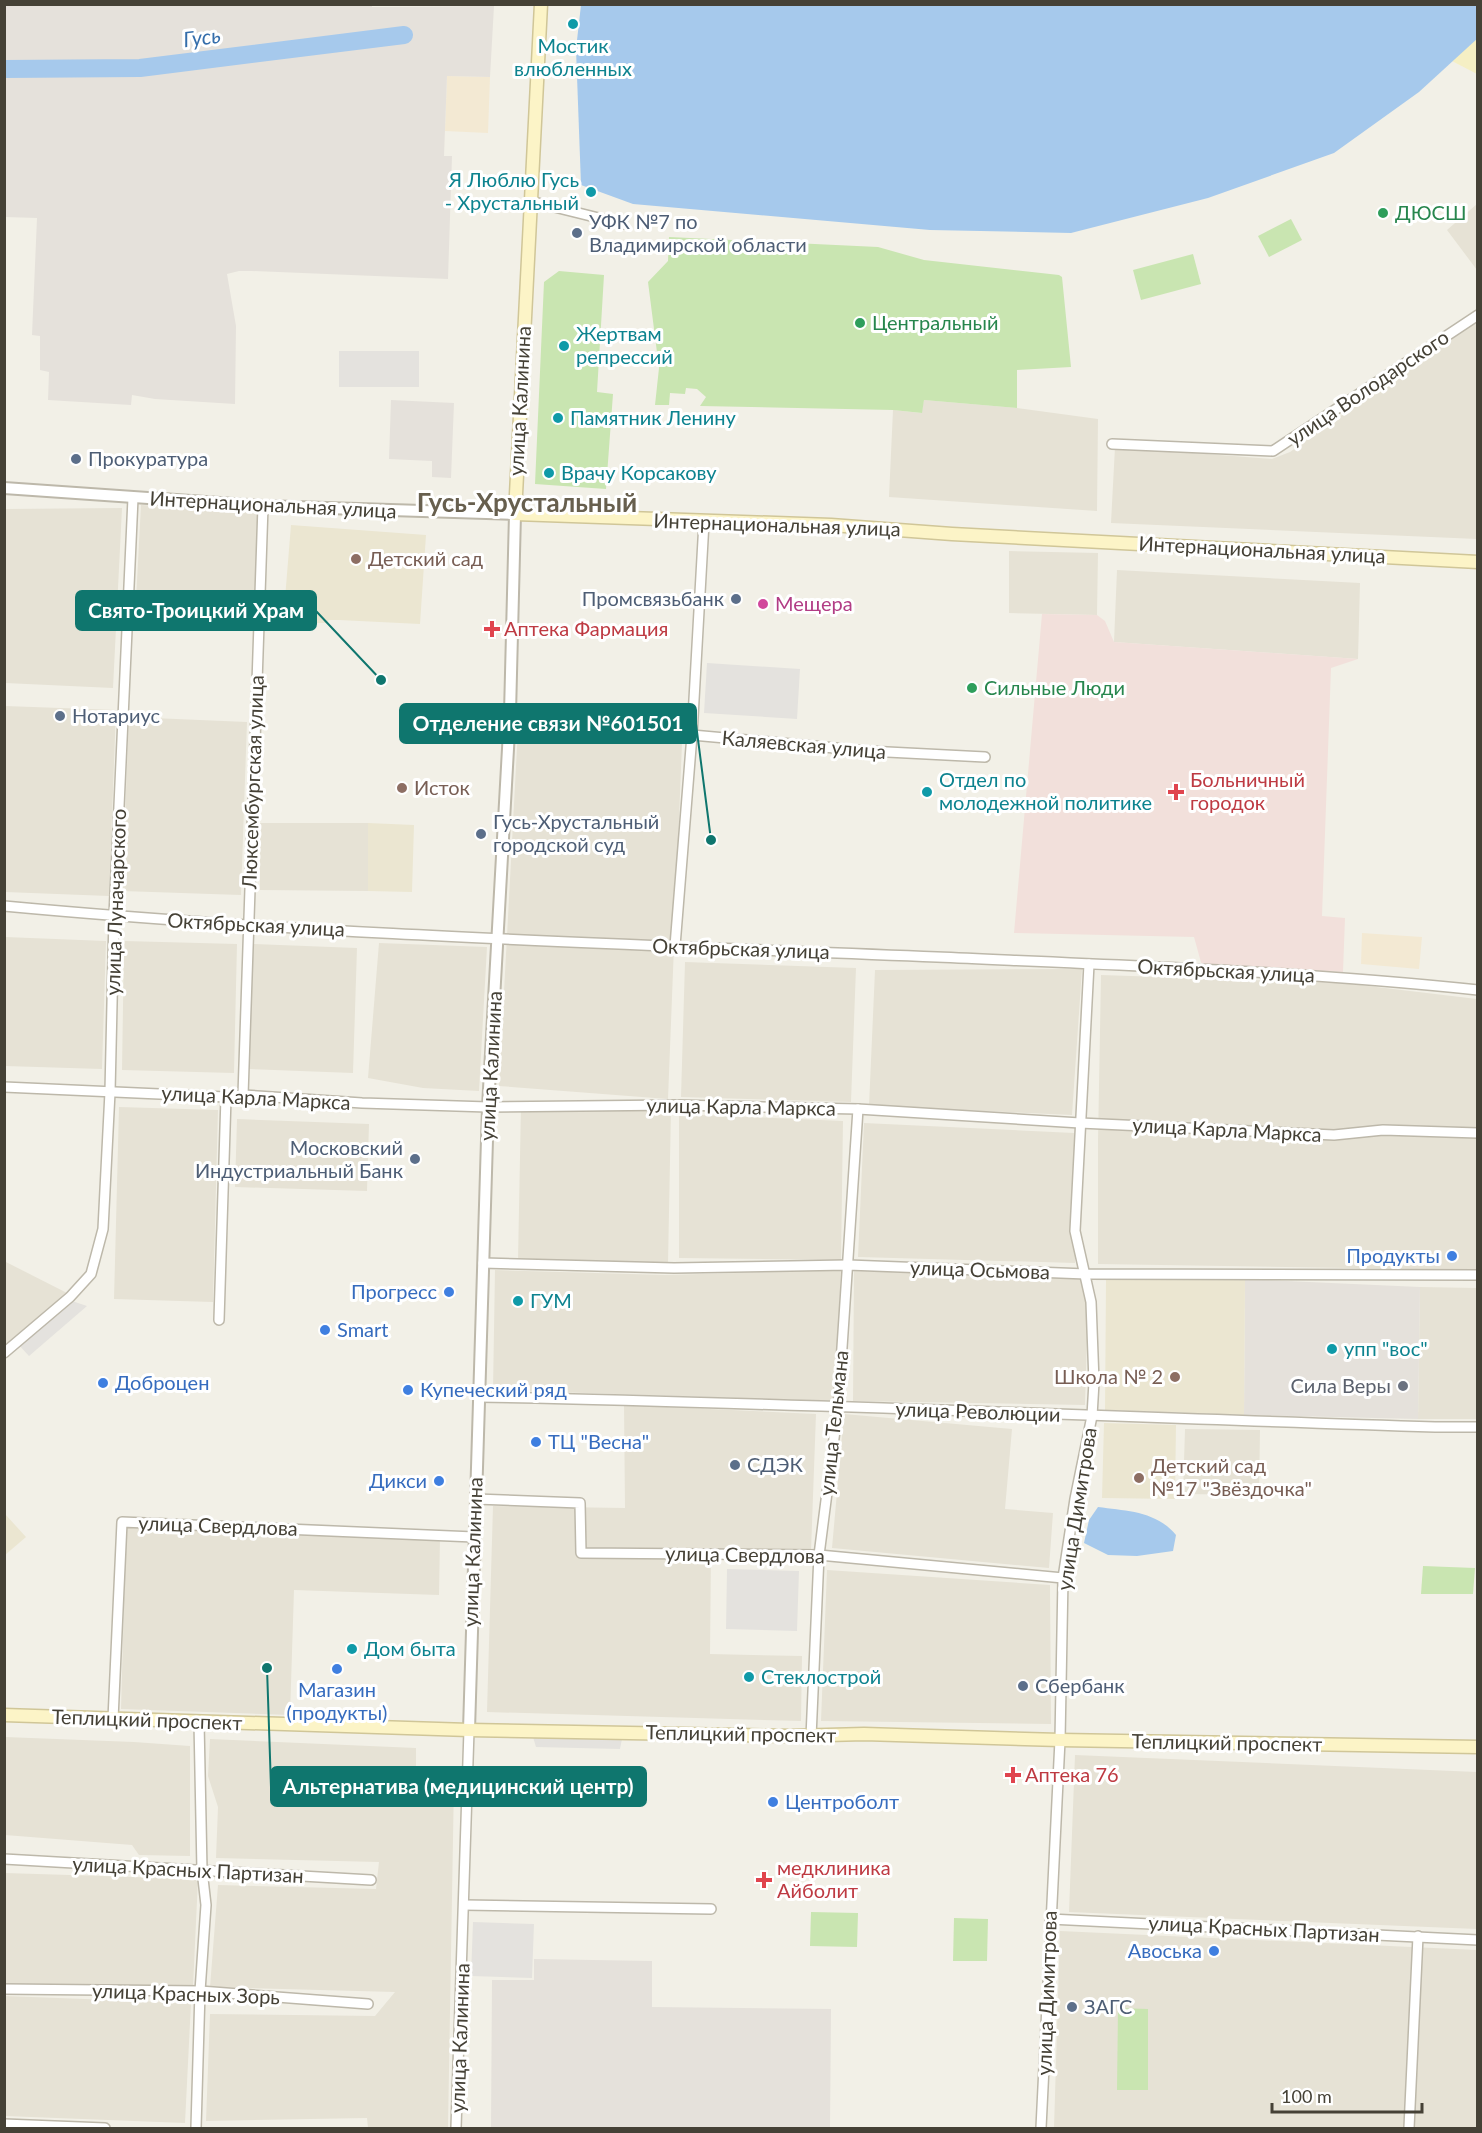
<svg xmlns="http://www.w3.org/2000/svg" width="1482" height="2133" font-family="Lato,sans-serif">
	<style>
		.residential { fill: #e6e2d5 }
		.commercial { fill: #f3e9d3 }
		.industrial { fill: #e5e1db }
		.education { fill: #ebe6d1 }
		.medical { fill: #f2e0db }
		.green { fill: #c9e5b1 }
		.sand { fill: #f5efc4 }
		.parking { fill: #e4e2de }
		.water { fill: #a6c9ec }
		.lines { fill: none; stroke-linecap: round; stroke-linejoin: round }
		.river { stroke: #a6c9ec; stroke-width: 18 }
		.minor-casing { stroke: #bdb8aa; stroke-width: 12 }
		.tertiary-casing { stroke: #bdb8aa; stroke-width: 14 }
		.secondary-casing { stroke: #d0c698; stroke-width: 15 }
		.minor { stroke: #fff; stroke-width: 9 }
		.tertiary { stroke: #fff; stroke-width: 10 }
		.secondary { stroke: #fcf4c7; stroke-width: 12 }
		.culture-dot { fill: #0f9aa8; stroke: #fff; stroke-width: 2 }
		.leisure-dot { fill: #2e9e5b; stroke: #fff; stroke-width: 2 }
		.service-dot { fill: #5c6f8a; stroke: #fff; stroke-width: 2 }
		.education-dot { fill: #8d6e63; stroke: #fff; stroke-width: 2 }
		.hotel-dot { fill: #d1479c; stroke: #fff; stroke-width: 2 }
		.health-dot { fill: #e0444e; stroke: #fff; stroke-width: 2 }
		.shop-dot { fill: #3f7fe0; stroke: #fff; stroke-width: 2 }
		.worship-dot { fill: #6b7280; stroke: #fff; stroke-width: 2 }
		.labels { text-anchor: middle; stroke-width: 6; stroke-linejoin: round; paint-order: stroke }
		.culture-label { font-size: 20px; fill: #0d838f; stroke: #fff; text-anchor: start }
		.leisure-label { font-size: 20px; fill: #27864d; stroke: #fff; text-anchor: start }
		.service-label { font-size: 20px; fill: #4e5e75; stroke: #fff; text-anchor: start }
		.street-label { font-size: 20px; fill: #454136; stroke: #fff }
		.education-label { font-size: 20px; fill: #785e54; stroke: #fff; text-anchor: start }
		.hotel-label { font-size: 20px; fill: #b23c85; stroke: #fff; text-anchor: start }
		.health-label { font-size: 20px; fill: #be3a42; stroke: #fff; text-anchor: start }
		.shop-label { font-size: 20px; fill: #366cbe; stroke: #fff; text-anchor: start }
		.worship-label { font-size: 20px; fill: #5b616d; stroke: #fff; text-anchor: end }
		.water-label { font-size: 21px; font-style: italic; fill: #356eab; stroke: #fff }
		.district-label { font-size: 26px; font-weight: bold; fill: #675f4e; stroke: #fff }
		.leader { fill: none; stroke: #0f766e; stroke-width: 2 }
		.callout-dot { fill: #0f766e; stroke: #fff; stroke-width: 2 }
		.callout { fill: #0f766e; stroke: #0f766e; stroke-width: 2 }
		.callout-label { font-size: 21px; text-anchor: middle; font-weight: bold; fill: #fff }
	</style>
	<rect width="100%" height="100%" fill="#f2f0e7"/>
	<g class="residential">
		<path d="M1477,204V270L1447,230Z"/>
		<path d="M1477,319V539L1111,523L1115,447L1272,459L1290,452Z"/>
		<path d="M924,400L1017,408L1098,419L1097,511L889,497L893,410L921,413Z"/>
		<path d="M141,505L258,511L254,627L135,619Z"/>
		<path d="M122,508L113,688L5,683V509Z"/>
		<path d="M1009,551L1098,553L1097,615L1009,613Z"/>
		<path d="M1117,570L1360,583L1358,659L1114,642Z"/>
		<path d="M5,706L116,710L109,896L5,892Z"/>
		<path d="M129,717L247,722L241,895L122,891Z"/>
		<path d="M518,729L682,743L668,1099L499,1086Z"/>
		<path d="M260,823H368V891L260,890Z"/>
		<path d="M5,937L106,941L102,1069L5,1066Z"/>
		<path d="M124,941L237,944L234,1073L122,1070Z"/>
		<path d="M379,943L487,947L479,1091L423,1088L368,1078Z"/>
		<path d="M253,944L357,948L353,1073L249,1069Z"/>
		<path d="M685,962L856,968L851,1102L681,1097Z"/>
		<path d="M1082,969L1072,1115L869,1106L875,970Z"/>
		<path d="M1101,975L1343,983L1477,999V1270L1098,1264V1141Z"/>
		<path d="M521,1105L671,1109L668,1264L518,1260Z"/>
		<path d="M119,1107L218,1110L213,1302L114,1299Z"/>
		<path d="M679,1114L843,1121L841,1260L679,1258Z"/>
		<path d="M237,1119L369,1124L367,1191L235,1187Z"/>
		<path d="M864,1123L1074,1133L1075,1263L858,1257Z"/>
		<path d="M4,1261L67,1293L5,1346H4Z"/>
		<path d="M495,1270L665,1275L841,1270L835,1401L493,1390Z"/>
		<path d="M854,1271L1083,1278L1088,1304L1085,1405L853,1401Z"/>
		<path d="M1420,1287L1477,1288V1419H1418Z"/>
		<path d="M624,1405L816,1414L811,1551L711,1550L710,1654L802,1656L801,1721L487,1712L493,1506L625,1508Z"/>
		<path d="M844,1414L1012,1429L1005,1509L1053,1513L1049,1568L832,1548Z"/>
		<path d="M1185,1429L1260,1430L1259,1495L1183,1494Z"/>
		<path d="M126,1527L440,1538L439,1595L294,1590L290,1715L121,1709Z"/>
		<path d="M827,1570L1050,1585L1051,1724L821,1721Z"/>
		<path d="M5,1737L134,1742L190,1746V1856L139,1855L132,1845L5,1835Z"/>
		<path d="M210,1739L416,1748V1780L454,1781L448,2128H368L367,2118L206,2121L210,2014L375,2016L395,1992L210,1987L218,1885L376,1889L379,1862L216,1858L218,1807L208,1776Z"/>
		<path d="M1075,1755L1477,1772V1929L1069,1912Z"/>
		<path d="M5,1873L198,1879L193,1987L5,1984Z"/>
		<path d="M1060,1931L1477,1950V2128H1054Z"/>
		<path d="M5,1996L191,2003L185,2123L5,2116Z"/>
	</g>
	<g class="commercial">
		<path d="M447,76L490,77L488,133L445,131Z"/>
		<path d="M1362,933L1422,937L1419,969L1361,964Z"/>
	</g>
	<g class="industrial">
		<path d="M372,5V7L494,6L490,77L447,76L444,156H452L448,279L252,271H239L227,274L236,326L235,404L155,399L132,395L131,405L48,400L49,372L40,370V336L32,335L37,218L5,217V5Z"/>
		<path d="M391,400L454,403L451,478L432,477V461L389,459Z"/>
		<path d="M1245,1279L1420,1287L1418,1419L1244,1415Z"/>
		<path d="M534,1959L652,1961V2007L831,2009L830,2128H491L492,1980H534Z"/>
	</g>
	<g class="education">
		<path d="M291,525L426,535L420,624L339,620H329L326,623H283Z"/>
		<path d="M368,823L414,825L412,892L368,891Z"/>
		<path d="M1245,1279L1244,1415L1105,1410L1106,1280Z"/>
		<path d="M1104,1423L1176,1425L1175,1499L1102,1498Z"/>
		<path d="M5,1514L26,1537L5,1555Z"/>
	</g>
	<path class="medical" d="M1042,614L1097,615L1105,621L1114,642L1358,659L1331,668L1322,916L1345,918L1343,972L1202,966L1194,937L1014,933Z"/>
	<g class="green">
		<path d="M1291,219L1302,240L1269,257L1258,236Z"/>
		<path d="M669,237L878,247L924,260L1059,275L1062,277L1071,367L1017,370V408L924,400L922,413L893,410L700,406L706,397L697,389L686,388L685,394L670,393L669,405H655L659,368L648,282L668,261Z"/>
		<path d="M1193,254L1201,284L1141,300L1133,270Z"/>
		<path d="M559,271L604,275L597,392L613,394L606,489L535,484L544,282Z"/>
		<path d="M1423,1566L1475,1568L1473,1594H1421Z"/>
		<path d="M811,1912L858,1913L857,1947L810,1946Z"/>
		<path d="M954,1918L988,1919L987,1961H953Z"/>
		<path d="M1118,2008L1148,2009V2090H1117Z"/>
	</g>
	<path class="sand" d="M1477,38V74L1452,61Z"/>
	<g class="parking">
		<rect x="339" y="351" width="80" height="36"/>
		<path d="M707,663L800,669L797,719L704,713Z"/>
		<path d="M69,1300L87,1306L29,1356L18,1344Z"/>
		<path d="M727,1569L799,1571L797,1631L726,1629Z"/>
		<path d="M533,1737L622,1739L620,1749L536,1747Z"/>
		<path d="M473,1922L534,1924L532,1978L471,1976Z"/>
	</g>
	<g class="water">
		<path d="M581,5L1477,4L1478,38L1419,92L1334,153L1208,198L1071,233L930,230L633,204L581,185L576,49Z"/>
		<path d="M1098,1507C1127,1511 1156,1511 1176,1535L1173,1551L1137,1556L1108,1555L1084,1543L1089,1520Z"/>
	</g>
	<g class="lines">
		<path class="river" d="M4,69L140,68L404,35"/>
		<defs>
			<g id="minor">
				<path d="M530,201L623,224"/>
				<path d="M1112,444L1273,451L1478,315"/>
				<path d="M551,726L692,735L868,751L985,757"/>
				<path d="M4,906C315,935 626,944 937,957C1117,965 1298,971 1478,990"/>
				<path d="M675,946L692,735L704,522"/>
				<path d="M4,1087L226,1097L243,1095L362,1103L488,1107L677,1105L858,1109L1080,1123L1334,1135L1383,1130L1478,1133"/>
				<path d="M243,1095L263,506"/>
				<path d="M483,1263L674,1268L848,1265L1086,1274L1478,1275"/>
				<path d="M219,1320L226,1097"/>
				<path d="M4,1353L70,1297L91,1274L103,1229L110,1092L114,916L133,498"/>
				<path d="M479,1397C797,1403 1116,1417 1435,1427H1478"/>
				<path d="M476,1499L580,1503L581,1553L819,1555L1063,1578"/>
				<path d="M113,1719L122,1522L474,1537"/>
				<path d="M811,1737L819,1555L838,1407L858,1109"/>
				<path d="M4,1859L371,1880"/>
				<path d="M464,1905L711,1909"/>
				<path d="M1050,1919L1478,1940"/>
				<path d="M4,1989L200,1991L368,2004"/>
				<path d="M4,2124L105,2128"/>
				<path d="M196,2128L200,1991L206,1905L202,1870L199,1722"/>
				<path d="M456,2128L469,1730"/>
				<path d="M1041,2128L1060,1740L1063,1578L1075,1499L1092,1416L1094,1382L1091,1302L1075,1231L1089,964"/>
				<path d="M1409,2128L1418,1936"/>
			</g>
			<path id="tertiary" d="M4,488L263,506L515,514L510,713L488,1107L469,1730"/>
			<g id="secondary">
				<path d="M541,4L515,514L831,525L952,534L1478,562"/>
				<path d="M4,1715L469,1730L792,1736L864,1734L1060,1740L1478,1747"/>
			</g>
		</defs>
		<use href="#minor" class="minor-casing"/>
		<use href="#tertiary" class="tertiary-casing"/>
		<use href="#secondary" class="secondary-casing"/>
		<use href="#minor" class="minor"/>
		<use href="#tertiary" class="tertiary"/>
		<use href="#secondary" class="secondary"/>
	</g>
	<g class="culture-dot">
		<circle cx="573" cy="24" r="6"/>
		<circle cx="591" cy="192" r="6"/>
		<circle cx="564" cy="346" r="6"/>
		<circle cx="558" cy="418" r="6"/>
		<circle cx="549" cy="473" r="6"/>
		<circle cx="927" cy="792" r="6"/>
		<circle cx="518" cy="1301" r="6"/>
		<circle cx="1332" cy="1349" r="6"/>
		<circle cx="352" cy="1649" r="6"/>
		<circle cx="749" cy="1677" r="6"/>
	</g>
	<g class="leisure-dot">
		<circle cx="1383" cy="213" r="6"/>
		<circle cx="860" cy="323" r="6"/>
		<circle cx="972" cy="688" r="6"/>
	</g>
	<g class="service-dot">
		<circle cx="577" cy="233" r="6"/>
		<circle cx="76" cy="459" r="6"/>
		<circle cx="736" cy="599" r="6"/>
		<circle cx="60" cy="716" r="6"/>
		<circle cx="481" cy="834" r="6"/>
		<circle cx="415" cy="1159" r="6"/>
		<circle cx="735" cy="1465" r="6"/>
		<circle cx="1023" cy="1686" r="6"/>
		<circle cx="1072" cy="2007" r="6"/>
	</g>
	<g class="education-dot">
		<circle cx="356" cy="559" r="6"/>
		<circle cx="402" cy="788" r="6"/>
		<circle cx="1175" cy="1377" r="6"/>
		<circle cx="1139" cy="1478" r="6"/>
	</g>
	<circle class="hotel-dot" cx="763" cy="604" r="6"/>
	<g class="health-dot">
		<path d="M489 620h6v6h6v6h-6v6h-6v-6h-6v-6h6z"/>
		<path d="M1173 783h6v6h6v6h-6v6h-6v-6h-6v-6h6z"/>
		<path d="M1010 1766h6v6h6v6h-6v6h-6v-6h-6v-6h6z"/>
		<path d="M761 1871h6v6h6v6h-6v6h-6v-6h-6v-6h6z"/>
	</g>
	<g class="shop-dot">
		<circle cx="1452" cy="1256" r="6"/>
		<circle cx="449" cy="1292" r="6"/>
		<circle cx="325" cy="1330" r="6"/>
		<circle cx="103" cy="1383" r="6"/>
		<circle cx="408" cy="1390" r="6"/>
		<circle cx="536" cy="1442" r="6"/>
		<circle cx="439" cy="1481" r="6"/>
		<circle cx="337" cy="1669" r="6"/>
		<circle cx="773" cy="1802" r="6"/>
		<circle cx="1214" cy="1951" r="6"/>
	</g>
	<circle class="worship-dot" cx="1403" cy="1386" r="6"/>
	<g class="labels">
		<g class="culture-label">
			<text x="573" y="53" text-anchor="middle">Мостик<tspan x="573" dy="23">влюбленных</tspan></text>
			<text x="579" y="187" text-anchor="end">Я Люблю Гусь<tspan x="579" dy="23">- Хрустальный</tspan></text>
			<text x="576" y="341">Жертвам<tspan x="576" dy="23">репрессий</tspan></text>
			<text x="570" y="425">Памятник Ленину</text>
			<text x="561" y="480">Врачу Корсакову</text>
			<text x="939" y="787">Отдел по<tspan x="939" dy="23">молодежной политике</tspan></text>
			<text x="530" y="1308">ГУМ</text>
			<text x="1344" y="1356">упп "вос"</text>
			<text x="364" y="1656">Дом быта</text>
			<text x="761" y="1684">Стеклострой</text>
		</g>
		<g class="leisure-label">
			<text x="1395" y="220">ДЮСШ</text>
			<text x="872" y="330">Центральный</text>
			<text x="984" y="695">Сильные Люди</text>
		</g>
		<g class="service-label">
			<text x="589" y="229">УФК №7 по<tspan x="589" dy="23">Владимирской области</tspan></text>
			<text x="88" y="466">Прокуратура</text>
			<text x="724" y="606" text-anchor="end">Промсвязьбанк</text>
			<text x="72" y="723">Нотариус</text>
			<text x="493" y="829">Гусь-Хрустальный<tspan x="493" dy="23">городской суд</tspan></text>
			<text x="403" y="1155" text-anchor="end">Московский<tspan x="403" dy="23">Индустриальный Банк</tspan></text>
			<text x="747" y="1472">СДЭК</text>
			<text x="1035" y="1693">Сбербанк</text>
			<text x="1084" y="2014">ЗАГС</text>
		</g>
		<g class="street-label">
			<text transform="translate(1368 388) rotate(-34)" y="7">улица Володарского</text>
			<text transform="translate(520 401) rotate(-87)" y="7">улица Калинина</text>
			<text transform="translate(273 505) rotate(3)" y="7">Интернациональная улица</text>
			<text transform="translate(777 525) rotate(2)" y="7">Интернациональная улица</text>
			<text transform="translate(1262 550) rotate(3)" y="7">Интернациональная улица</text>
			<text transform="translate(804 745) rotate(5)" y="7">Каляевская улица</text>
			<text transform="translate(253 782) rotate(-88)" y="7">Люксембургская улица</text>
			<text transform="translate(116 902) rotate(-88)" y="7">улица Луначарского</text>
			<text transform="translate(256 925) rotate(3)" y="7">Октябрьская улица</text>
			<text transform="translate(741 949) rotate(2)" y="7">Октябрьская улица</text>
			<text transform="translate(1226 971) rotate(3)" y="7">Октябрьская улица</text>
			<text transform="translate(491 1066) rotate(-87)" y="7">улица Калинина</text>
			<text transform="translate(256 1098) rotate(3)" y="7">улица Карла Маркса</text>
			<text transform="translate(741 1107) rotate(1)" y="7">улица Карла Маркса</text>
			<text transform="translate(1227 1130) rotate(3)" y="7">улица Карла Маркса</text>
			<text transform="translate(980 1270) rotate(2)" y="7">улица Осьмова</text>
			<text transform="translate(978 1412) rotate(2)" y="7">улица Революции</text>
			<text transform="translate(834 1423) rotate(-84)" y="7">улица Тельмана</text>
			<text transform="translate(1077 1509) rotate(-81)" y="7">улица Димитрова</text>
			<text transform="translate(218 1526) rotate(2)" y="7">улица Свердлова</text>
			<text transform="translate(473 1552) rotate(-88)" y="7">улица Калинина</text>
			<text transform="translate(745 1555) rotate(1)" y="7">улица Свердлова</text>
			<text transform="translate(147 1720) rotate(2)" y="7">Теплицкий проспект</text>
			<text transform="translate(741 1734) rotate(1)" y="7">Теплицкий проспект</text>
			<text transform="translate(1227 1743) rotate(1)" y="7">Теплицкий проспект</text>
			<text transform="translate(188 1870) rotate(3)" y="7">улица Красных Партизан</text>
			<text transform="translate(1264 1929) rotate(3)" y="7">улица Красных Партизан</text>
			<text transform="translate(1047 1993) rotate(-88)" y="7">улица Димитрова</text>
			<text transform="translate(186 1994) rotate(2)" y="7">улица Красных Зорь</text>
			<text transform="translate(460 2038) rotate(-88)" y="7">улица Калинина</text>
		</g>
		<g class="education-label">
			<text x="368" y="566">Детский сад</text>
			<text x="414" y="795">Исток</text>
			<text x="1163" y="1384" text-anchor="end">Школа № 2</text>
			<text x="1151" y="1473">Детский сад<tspan x="1151" dy="23">№17 "Звёздочка"</tspan></text>
		</g>
		<g class="hotel-label">
			<text x="775" y="611">Мещера</text>
		</g>
		<g class="health-label">
			<text x="504" y="636">Аптека Фармация</text>
			<text x="1190" y="787">Больничный<tspan x="1190" dy="23">городок</tspan></text>
			<text x="1025" y="1782">Аптека 76</text>
			<text x="777" y="1875">медклиника<tspan x="777" dy="23">Айболит</tspan></text>
		</g>
		<g class="shop-label">
			<text x="1440" y="1263" text-anchor="end">Продукты</text>
			<text x="437" y="1299" text-anchor="end">Прогресс</text>
			<text x="337" y="1337">Smart</text>
			<text x="115" y="1390">Доброцен</text>
			<text x="420" y="1397">Купеческий ряд</text>
			<text x="548" y="1449">ТЦ "Весна"</text>
			<text x="427" y="1488" text-anchor="end">Дикси</text>
			<text x="337" y="1697" text-anchor="middle">Магазин<tspan x="337" dy="23">(продукты)</tspan></text>
			<text x="785" y="1809">Центроболт</text>
			<text x="1202" y="1958" text-anchor="end">Авоська</text>
		</g>
		<g class="worship-label">
			<text x="1391" y="1393">Сила Веры</text>
		</g>
		<g class="water-label">
			<text transform="translate(202 38) rotate(-7)" y="7">Гусь</text>
		</g>
		<g class="district-label">
			<text x="527" y="512">Гусь-Хрустальный</text>
		</g>
	</g>
	<path class="leader" d="M381 680L316 611M711 840L696 724M267 1668L271 1787"/>
	<g class="callout-dot">
		<circle cx="381" cy="680" r="6"/>
		<circle cx="711" cy="840" r="6"/>
		<circle cx="267" cy="1668" r="6"/>
	</g>
	<g class="callout">
		<rect x="76" y="591" width="240" height="39" rx="6"/>
		<rect x="400" y="704" width="296" height="39" rx="6"/>
		<rect x="271" y="1767" width="375" height="39" rx="6"/>
	</g>
	<g class="callout-label">
		<text x="196" y="618">Свято-Троицкий Храм</text>
		<text x="548" y="731">Отделение связи №601501</text>
		<text x="458" y="1794">Альтернатива (медицинский центр)</text>
	</g>
	<rect width="1482" height="2133" fill="none" stroke="#454136" stroke-width="12"/>
	<path d="M1272 2103v9h150v-9" fill="none" stroke="#454136" stroke-width="3"/>
	<text x="1281" y="2103" font-size="18" fill="#454136" stroke="#ffffff" stroke-width="4.5" paint-order="stroke">100 m</text>
</svg>
